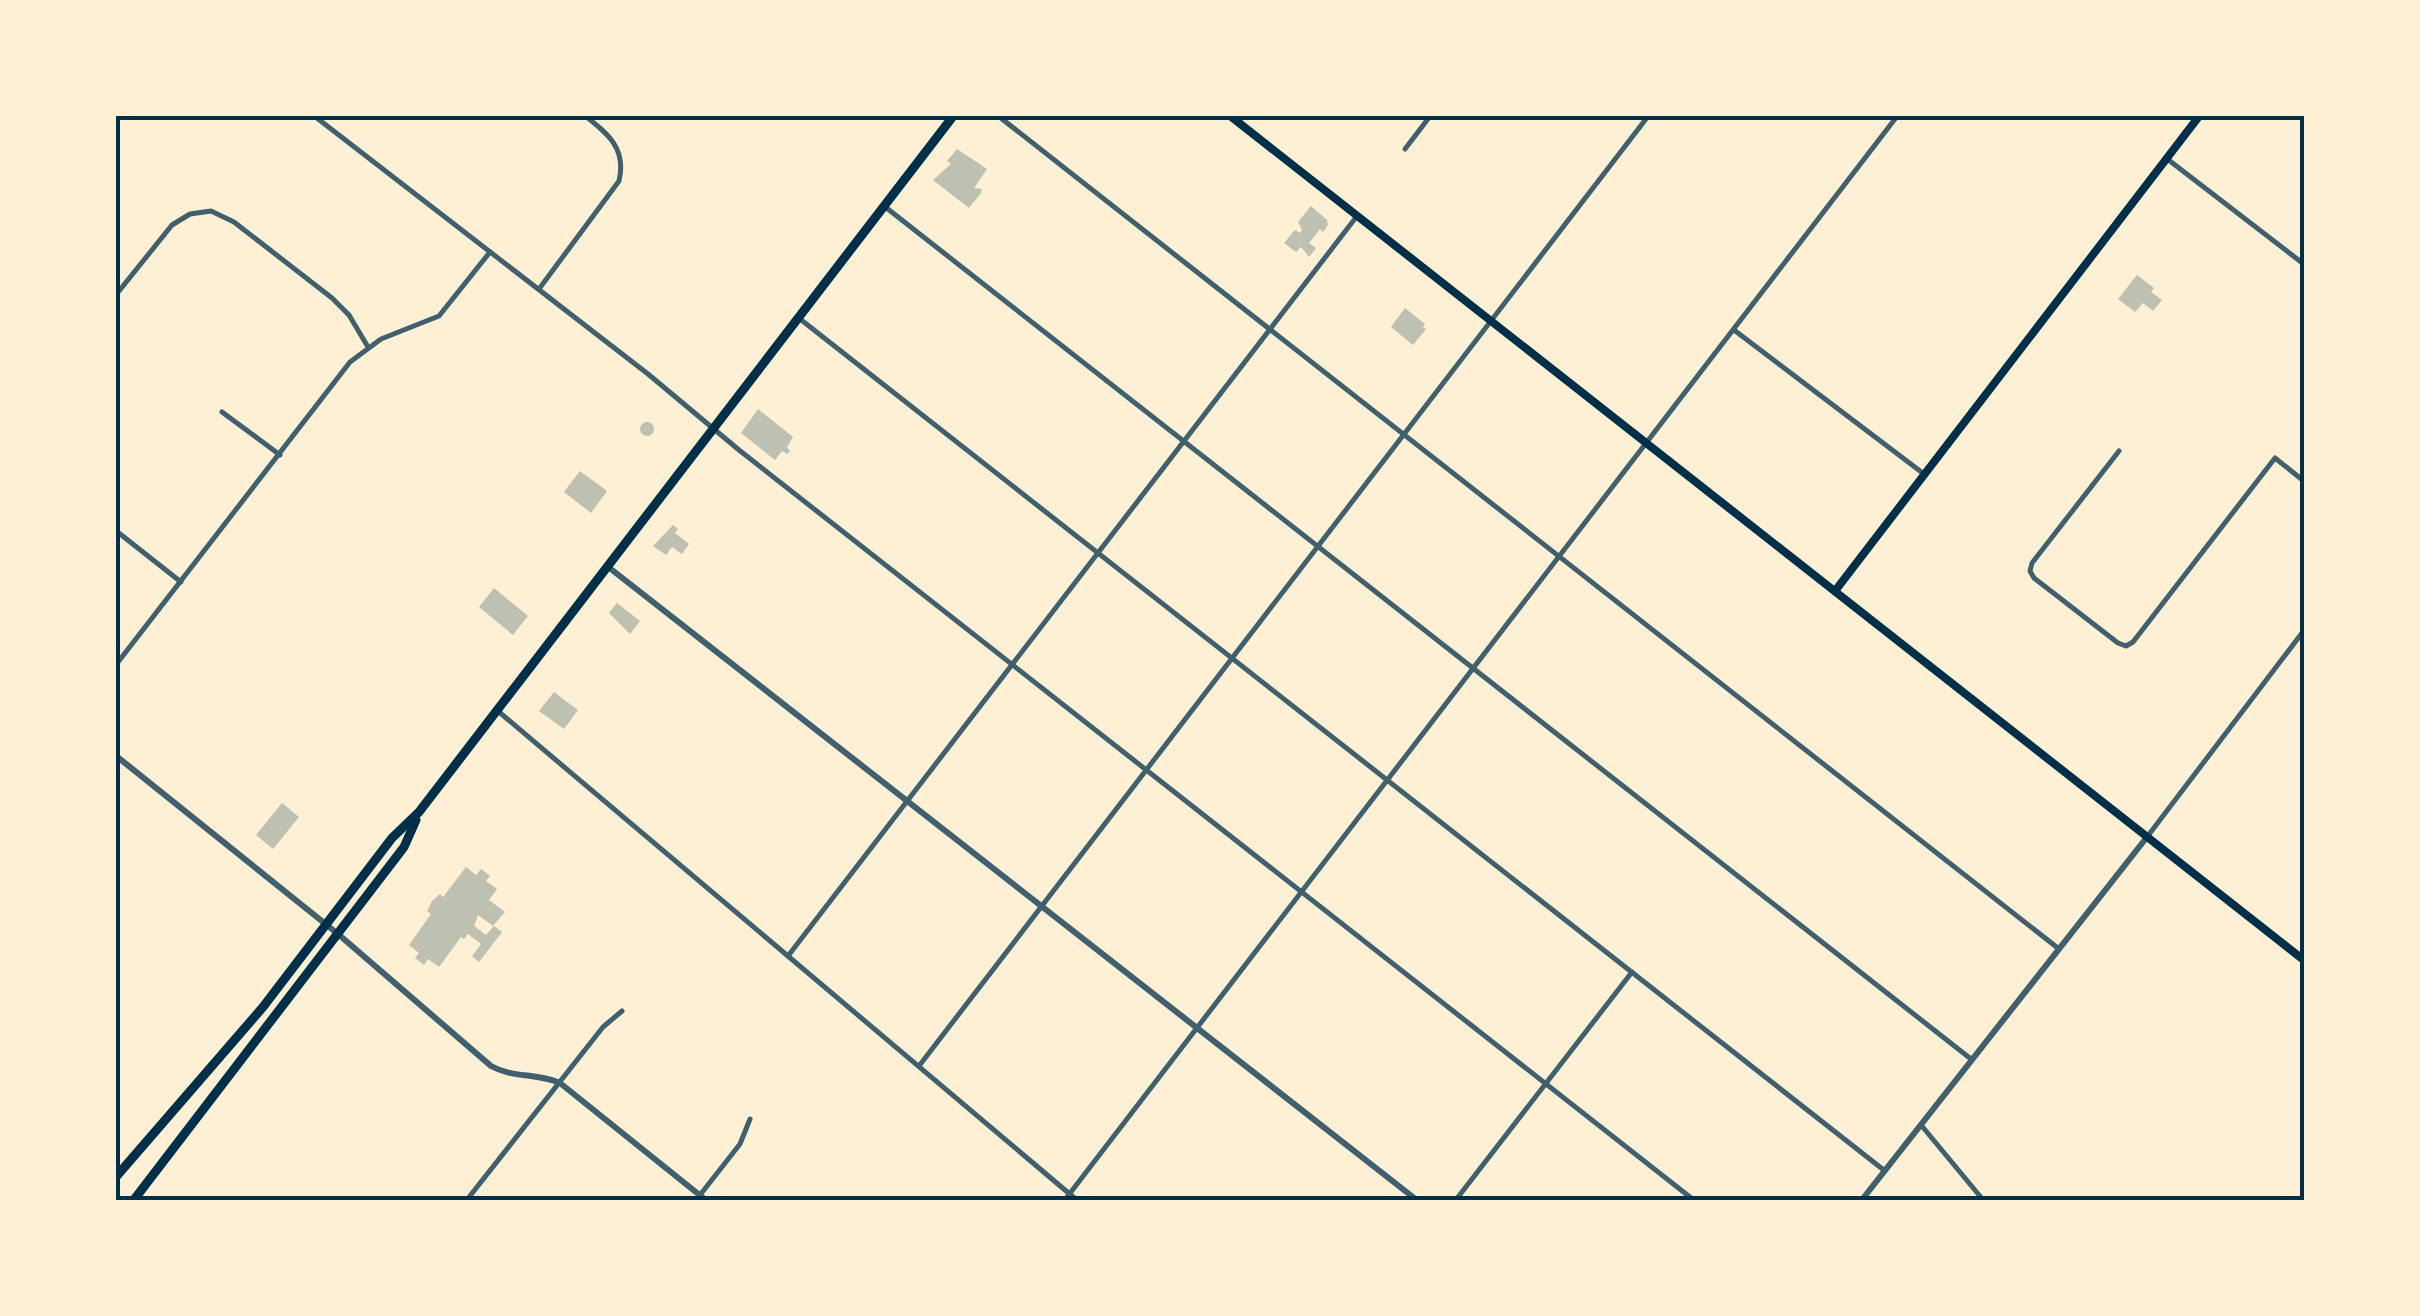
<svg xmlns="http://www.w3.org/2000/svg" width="2420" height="1316" font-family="'Fira Sans Condensed',sans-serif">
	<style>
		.building { fill: #bec0b2 }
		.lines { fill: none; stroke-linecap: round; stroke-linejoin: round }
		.minor { stroke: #3f606c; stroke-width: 5 }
		.tertiary { stroke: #3f606c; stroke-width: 6 }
		.secondary { stroke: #003049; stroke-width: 8 }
		.primary { stroke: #003049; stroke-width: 9 }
		.neatline { fill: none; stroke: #003049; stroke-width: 4 }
	</style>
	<rect width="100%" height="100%" fill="#fdf0d5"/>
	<g class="building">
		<path d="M957,149L987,169L974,188L982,189L981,193L969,208L933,180L951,164L947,161Z"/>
		<path d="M1311,206L1327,220L1328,225L1323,232L1320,229L1309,243L1316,248L1309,257L1301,247L1296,252L1284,243L1295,230L1300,233L1302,230L1298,222Z"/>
		<path d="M2137,275L2154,288L2151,292L2162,300L2153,311L2143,303L2135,312L2118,299Z"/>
		<path d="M1405,308L1425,324L1423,327L1426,329L1413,345L1391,327Z"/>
		<path d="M758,409L793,437L787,447L790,451L787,454L782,451L775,460L741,433Z"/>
		<circle cx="647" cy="429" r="7"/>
		<path d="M580,471L607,491L591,513L564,492Z"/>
		<path d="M673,525L678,529L675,533L689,544L682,554L672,547L666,555L653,546Z"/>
		<path d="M494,588L528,616L513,635L479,607Z"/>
		<path d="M617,603L640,621L630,634L609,613Z"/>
		<path d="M554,692L578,710L564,729L539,711Z"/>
		<path d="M282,803L299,817L273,849L256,835Z"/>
		<path d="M466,867L476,875L481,869L490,876L486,881L497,889L489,900L505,912L493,926L478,915L474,926L486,935L494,926L502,932L479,962L472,956L481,944L468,934L464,939L461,937L439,967L428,959L424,965L415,958L419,953L409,945L431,914L427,911L432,901L440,894L443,897Z"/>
	</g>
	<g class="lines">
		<g class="minor">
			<path d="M313,115L648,374L739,450L1695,1201"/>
			<path d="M997,115L2059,949"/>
			<path d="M1405,149L1431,115"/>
			<path d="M2166,158L2305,265"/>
			<path d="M884,206L1971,1059"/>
			<path d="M539,289L619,181C627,148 607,133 584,115"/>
			<path d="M115,296L172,225L190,214L211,211L234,222L332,298L349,315L368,347"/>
			<path d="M800,319L1885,1171"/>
			<path d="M1734,330L1924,474"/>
			<path d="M222,412L280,455"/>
			<path d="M2119,451L2032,563L2030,571L2034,578L2118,643L2126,646L2133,642L2275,458L2305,482"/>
			<path d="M115,530L181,582"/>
			<path d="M115,666L350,362L381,339L439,316L490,252"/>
			<path d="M499,712L1078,1201"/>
			<path d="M2147,837L2305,629"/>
			<path d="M788,956L1357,216"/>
			<path d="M919,1066L1649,115"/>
			<path d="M1921,1125L1984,1201"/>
			<path d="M700,1195L740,1144L750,1119"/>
			<path d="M466,1201L603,1027L622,1011"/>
			<path d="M1064,1201L1898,115"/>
			<path d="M1455,1201L1632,972"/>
		</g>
		<g class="tertiary">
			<path d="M607,566L1418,1201"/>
			<path d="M115,755L338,934L491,1066C512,1078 537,1073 560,1083L707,1201"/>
			<path d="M1861,1201L2147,837"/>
		</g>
		<g class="secondary">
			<path d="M1229,115L2305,961"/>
			<path d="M1835,591L2200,115"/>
		</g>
		<g class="primary">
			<path d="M115,1178L263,1007L392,838L419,812L954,115"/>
			<path d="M133,1201L404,847L416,820"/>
		</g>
	</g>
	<rect width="2420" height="1316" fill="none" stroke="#fdf0d5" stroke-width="235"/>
	<rect x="118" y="118" width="2184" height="1080" class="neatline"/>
</svg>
